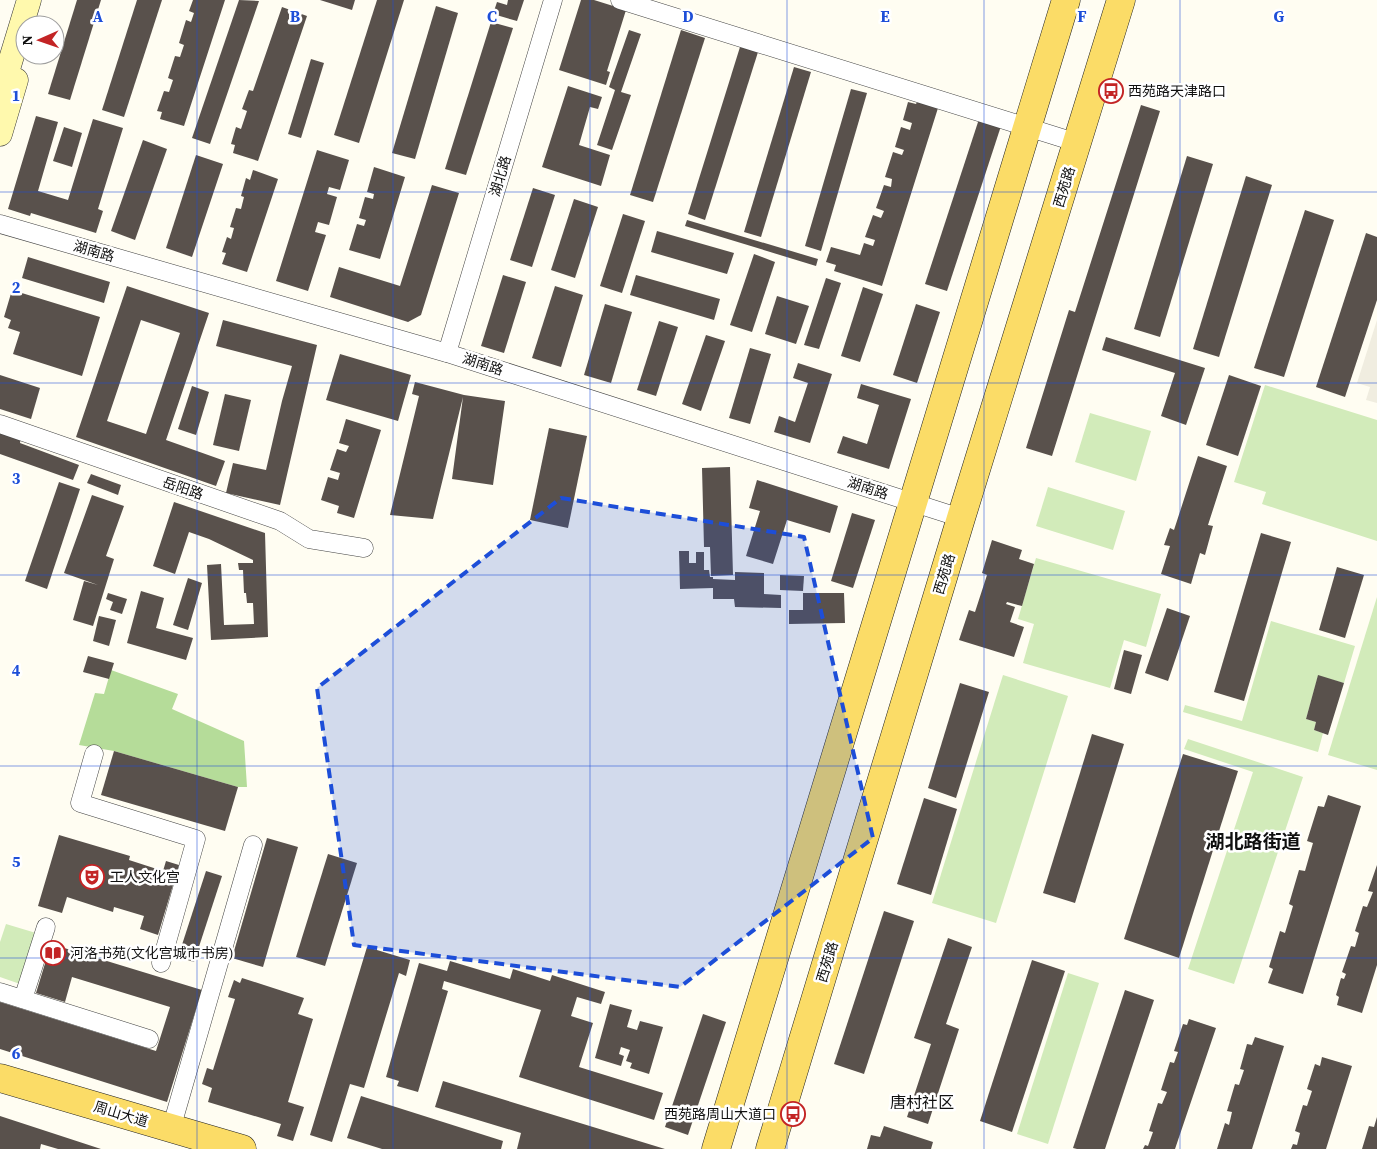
<svg xmlns="http://www.w3.org/2000/svg" width="1377" height="1149" font-family="'Source Serif 4','Noto Sans SC',serif">
	<style>
		.green { fill: #d2ebba }
		.forest { fill: #b5dc99 }
		.plaza { fill: #f0ede0 }
		.building { fill: #59514c; fill-rule: evenodd }
		.lines { fill: none; stroke-linecap: round; stroke-linejoin: round }
		.street-casing { stroke: #434343; stroke-width: 19 }
		.secondary-casing { stroke: #323232; stroke-width: 25 }
		.primary-casing { stroke: #212121; stroke-width: 29 }
		.street { stroke: #fff; stroke-width: 18 }
		.secondary { stroke: #fff9ad; stroke-width: 24 }
		.primary { stroke: #fbdc67; stroke-width: 28 }
		.marked { fill: #1d4ed8; fill-opacity: 0.2; stroke: #1d4ed8; stroke-width: 4; stroke-dasharray: 10 6; stroke-linejoin: round }
		.grid { fill: none; stroke: #1d4ed8; stroke-width: 1; stroke-opacity: 0.55 }
		.labels { text-anchor: middle; stroke-width: 5; stroke-linejoin: round; paint-order: stroke }
		.poi-label { font-size: 14px; fill: #101010; stroke: #fff; text-anchor: start }
		.street-label { font-size: 14px; fill: #101010; stroke: #fff }
		.quarter-label { font-size: 16px; fill: #101010; stroke: #fff }
		.district-label { font-size: 19px; font-weight: bold; fill: #101010; stroke: #fff }
		.grid-label { font-size: 16px; text-anchor: middle; font-weight: bold; fill: #1d4ed8; stroke: #fff; stroke-width: 5; stroke-linejoin: round; paint-order: stroke }
	</style>
	<rect width="100%" height="100%" fill="#fffdf2"/>
	<g class="green">
		<path d="M1265,385L1377,420V541L1262,504L1266,492L1234,482Z"/>
		<path d="M1090,413L1151,431L1136,481L1075,462Z"/>
		<path d="M1048,487L1125,511L1113,550L1036,526Z"/>
		<path d="M1036,558L1161,594L1146,647L1124,640L1110,688L1023,663L1034,624L1018,619Z"/>
		<path d="M1377,597V770L1328,755Z"/>
		<path d="M1271,621L1355,646L1344,683L1318,676L1306,719L1316,722L1314,730L1323,733L1318,752L1183,712L1185,705L1242,721Z"/>
		<path d="M1003,675L1068,696L996,923L932,903Z"/>
		<path d="M1188,739L1303,777L1234,984L1188,969L1253,772L1184,749Z"/>
		<path d="M6,924L36,933L20,984L0,977V942Z"/>
		<path d="M1068,973L1099,983L1048,1144L1017,1134Z"/>
	</g>
	<path class="forest" d="M111,670L178,694L172,709L244,741L247,787H238L114,751L79,745L95,693L104,694Z"/>
	<path class="plaza" d="M1377,320V403L1366,400L1370,387L1357,383Z"/>
	<g class="building">
		<path d="M77,0H101L70,100L48,94Z"/>
		<path d="M137,0H162L124,117L102,110Z"/>
		<path d="M193,0H225L184,126L160,119L162,112L157,111L164,91L169,92L173,80L168,78L175,56L180,57L184,45L179,43L186,20L191,22L194,13L189,11Z"/>
		<path d="M239,0L259,1L210,144L192,138Z"/>
		<path d="M320,0H355L352,10Z"/>
		<path d="M377,0H404L359,143L334,135Z"/>
		<path d="M508,0H524L517,21L493,14L497,2L507,5Z"/>
		<path d="M581,0H594L626,10L607,71L610,72L606,85L559,70Z"/>
		<path d="M436,6L458,13L415,159L392,153Z"/>
		<path d="M282,7L307,16L258,161L233,153L235,145L231,144L236,127L241,129L247,111L242,109L249,90L253,91Z"/>
		<path d="M491,22L513,28L466,175L445,169Z"/>
		<path d="M629,30L641,34L621,92L631,95L612,150L597,145L615,90L609,87Z"/>
		<path d="M681,30L705,38L653,202L630,195Z"/>
		<path d="M740,47L758,52L705,220L688,214Z"/>
		<path d="M311,59L324,63L301,138L288,134Z"/>
		<path d="M794,67L811,72L761,237L744,232Z"/>
		<path d="M568,86L602,97L598,109L590,107L579,145L610,155L601,186L542,167Z"/>
		<path d="M851,89L867,93L821,251L805,246Z"/>
		<path d="M908,102L916,104L917,102L938,108L882,286L834,271L836,265L826,262L831,247L860,255L864,243L873,246L875,240L865,237L873,215L881,218L884,211L876,208L884,185L891,187L892,179L885,177L893,152L902,155L904,150L895,147L901,127L910,130L912,123L903,120Z"/>
		<path d="M1141,105L1160,111L1052,456L1026,448L1069,310L1075,312Z"/>
		<path d="M36,116L58,122L38,191L68,200L93,119L123,128L98,209L103,211L96,233L31,213L30,216L8,209Z"/>
		<path d="M979,119L1001,126L947,291L925,284Z"/>
		<path d="M64,127L82,133L72,167L53,161Z"/>
		<path d="M143,140L167,149L135,240L111,231Z"/>
		<path d="M317,150L349,160L340,190L329,187L327,194L337,197L329,225L318,222L315,232L326,235L308,291L276,281Z"/>
		<path d="M196,155L223,164L192,257L166,248Z"/>
		<path d="M1187,156L1213,164L1160,337L1134,329Z"/>
		<path d="M374,167L405,177L380,259L349,250L357,224L364,226L366,220L359,218L365,197L373,199L374,194L367,192Z"/>
		<path d="M253,170L278,179L247,272L222,264L226,253L222,252L227,237L231,239L234,228L230,227L236,208L241,209L244,197L241,196L246,178L250,180Z"/>
		<path d="M1246,176L1272,185L1219,357L1193,349Z"/>
		<path d="M432,185L459,193L421,315L408,322L330,297L339,267L400,286Z"/>
		<path d="M533,188L555,195L532,267L510,260Z"/>
		<path d="M574,199L598,207L575,278L551,270Z"/>
		<path d="M1305,210L1334,220L1284,377L1254,368Z"/>
		<path d="M623,214L645,221L622,293L600,286Z"/>
		<path d="M687,220L818,259L816,266L685,226Z"/>
		<path d="M657,231L734,253L727,274L651,252Z"/>
		<path d="M1366,233L1377,237V300L1345,397L1316,387Z"/>
		<path d="M754,254L775,262L752,332L730,325Z"/>
		<path d="M28,257L110,282L104,303L22,278Z"/>
		<path d="M503,275L526,282L504,353L481,346Z"/>
		<path d="M636,275L720,299L714,320L630,295Z"/>
		<path d="M826,278L841,283L819,349L804,345Z"/>
		<path d="M127,286L209,313L166,440L225,461L216,486L76,437ZM141,320L180,333L146,434L107,421Z"/>
		<path d="M555,286L583,295L561,367L532,358Z"/>
		<path d="M863,287L883,294L860,362L841,356Z"/>
		<path d="M12,290L100,317L82,376L13,354L20,332L8,328L11,320L4,317Z"/>
		<path d="M777,296L809,306L796,344L765,334Z"/>
		<path d="M605,304L632,312L611,383L584,375Z"/>
		<path d="M916,304L940,312L917,383L893,375Z"/>
		<path d="M223,320L317,345L280,505L226,493L233,463L266,470L282,401L292,366L216,346Z"/>
		<path d="M659,321L678,327L656,396L637,390Z"/>
		<path d="M706,335L725,341L701,411L682,404Z"/>
		<path d="M1106,337L1205,368L1186,425L1161,416L1175,373L1102,350Z"/>
		<path d="M750,348L771,354L750,424L729,418Z"/>
		<path d="M340,354L411,375L398,421L326,400Z"/>
		<path d="M798,363L832,374L810,443L774,432L779,416L795,422L808,383L793,378Z"/>
		<path d="M0,375L40,388L31,419L0,409Z"/>
		<path d="M1229,375L1261,386L1238,456L1206,445Z"/>
		<path d="M415,382L464,395L505,401L493,485L452,479L463,397L433,519L390,515L419,396L412,394Z"/>
		<path d="M861,384L911,399L889,469L837,453L843,436L867,444L879,405L857,398Z"/>
		<path d="M192,386L209,392L196,435L178,429Z"/>
		<path d="M225,394L251,400L239,451L213,445Z"/>
		<path d="M346,419L381,430L354,518L337,513L339,506L321,500L328,477L338,480L340,473L330,470L337,449L346,452L349,446L339,443Z"/>
		<path d="M549,428L587,436L568,528L530,520Z"/>
		<path d="M0,431L21,437L20,443L79,465L73,480L0,454Z"/>
		<path d="M1198,456L1227,466L1208,525L1213,526L1205,555L1200,553L1191,584L1161,574L1170,546L1164,545L1170,528L1174,530Z"/>
		<path d="M730,467L733,575L711,576L710,547H704L702,468Z"/>
		<path d="M91,474L121,485L118,495L87,483Z"/>
		<path d="M757,480L838,506L830,533L787,520L773,564L746,556L760,511L749,508Z"/>
		<path d="M59,482L80,489L47,589L25,581Z"/>
		<path d="M92,495L124,506L106,556L114,559L93,626L73,620L84,581L98,585L64,573Z"/>
		<path d="M174,502L265,533L268,637L211,640L207,565L221,564L224,625L254,624L253,603H247L246,593H244L243,570H239L238,563H253V560L209,539L189,532L175,574L153,566Z"/>
		<path d="M852,513L875,520L853,588L831,581Z"/>
		<path d="M1261,533L1291,542L1244,701L1214,692Z"/>
		<path d="M992,540L1022,550L1019,559L1034,564L1022,606L1007,602L1006,604L1015,607L1010,622L1024,627L1014,657L959,640L969,610L975,612L987,575L982,573Z"/>
		<path d="M679,551H689V563H696V552H704V570H709L710,577H713V586V579L735,580V572L764,573V594L781,595V608L735,607L734,599H713V588L680,589Z"/>
		<path d="M1337,567L1364,575L1345,638L1319,630Z"/>
		<path d="M780,575L804,576L803,591L780,590Z"/>
		<path d="M188,578L202,583L188,630L173,625Z"/>
		<path d="M141,591L164,598L156,628L193,638L186,660L127,643Z"/>
		<path d="M108,593L127,599L122,614L110,610L113,602L106,599Z"/>
		<path d="M803,593H844L845,623L789,624V610H803Z"/>
		<path d="M1167,608L1190,616L1168,681L1145,673Z"/>
		<path d="M99,616L116,620L109,646L93,641Z"/>
		<path d="M1124,650L1142,655L1131,694L1114,689Z"/>
		<path d="M88,656L114,663L109,679L83,672Z"/>
		<path d="M1318,675L1344,683L1328,735L1314,730L1316,722L1306,719Z"/>
		<path d="M960,683L989,692L956,798L928,788Z"/>
		<path d="M1092,734L1124,744L1075,903L1043,893Z"/>
		<path d="M114,751L238,787L225,831L101,795Z"/>
		<path d="M1183,754L1238,771L1179,958L1124,939Z"/>
		<path d="M1328,795L1361,806L1303,994L1268,983L1273,969L1269,967L1280,931L1285,933L1293,906L1289,904L1299,870L1305,871L1313,843L1307,841L1318,806L1324,807Z"/>
		<path d="M924,798L957,809L931,895L897,884Z"/>
		<path d="M59,835L130,856L129,860L163,871L166,861L179,865L158,935L140,929L144,916L114,907L113,912L67,897L62,913L38,906Z"/>
		<path d="M267,838L298,847L263,967L232,958Z"/>
		<path d="M328,854L357,863L325,966L296,957Z"/>
		<path d="M1377,865V965L1362,1013L1337,1005L1339,997L1336,995L1341,978L1344,979L1346,974L1342,972L1351,946L1355,947L1359,933L1355,931L1363,906L1367,907L1373,892L1368,891Z"/>
		<path d="M206,871L222,876L194,962L178,957Z"/>
		<path d="M884,911L914,921L864,1074L834,1064Z"/>
		<path d="M948,938L972,947L946,1024L959,1029L928,1124L907,1117L931,1044L914,1038Z"/>
		<path d="M51,944L202,990L167,1102L0,1049V1002L156,1051L170,1007L72,977L65,1002L36,993Z"/>
		<path d="M367,947L410,960L406,976L399,973L364,1088L350,1084L332,1142L310,1135Z"/>
		<path d="M1032,960L1065,971L1012,1132L980,1121Z"/>
		<path d="M450,961L510,979L513,969L550,981L552,975L605,992L601,1004L577,997L571,1016L593,1023L579,1067L663,1093L654,1120L519,1077L541,1010L444,981L442,989L448,991L418,1092L397,1086L399,1081L386,1077L419,963L447,971Z"/>
		<path d="M242,978L304,998L298,1014L313,1019L288,1102L304,1107L293,1141L277,1136L281,1124L208,1102L212,1088L202,1084L207,1068L213,1070L235,999L228,997L234,980L240,983Z"/>
		<path d="M1125,990L1154,1000L1105,1149H1077L1073,1148Z"/>
		<path d="M610,1004L632,1010L627,1027L637,1030L640,1021L663,1027L649,1074L630,1068L632,1063L626,1061L630,1050L621,1047L619,1054L624,1056L621,1066L595,1058Z"/>
		<path d="M703,1014L726,1022L688,1135L665,1127Z"/>
		<path d="M1189,1019L1216,1028L1175,1149H1143L1145,1145L1148,1146L1153,1132L1149,1131L1158,1103L1162,1104L1167,1092L1161,1090L1170,1062L1174,1063L1178,1052L1174,1051L1183,1024L1187,1025Z"/>
		<path d="M1255,1037L1284,1046L1252,1149H1217L1225,1123L1229,1125L1232,1112L1227,1111L1235,1084L1239,1085L1244,1070L1240,1069L1247,1044L1252,1045Z"/>
		<path d="M1322,1057L1352,1066L1326,1149H1291L1293,1144L1297,1145L1300,1133L1295,1131L1303,1105L1307,1106L1312,1091L1307,1089L1315,1064L1320,1066Z"/>
		<path d="M443,1081L665,1149H517L521,1133L435,1107Z"/>
		<path d="M361,1096L503,1141L501,1149H382L347,1138Z"/>
		<path d="M0,1116L101,1149H58L41,1144L40,1149H0Z"/>
		<path d="M1377,1117V1149H1362L1369,1126L1374,1127Z"/>
		<path d="M884,1126L933,1142L931,1149H867L871,1135L880,1137Z"/>
	</g>
	<g class="lines">
		<defs>
			<g id="street">
				<path d="M620,0L1078,143"/>
				<path d="M0,224L447,353L961,518"/>
				<path d="M447,353L553,0"/>
				<path d="M0,424L280,521L309,539L364,548"/>
				<path d="M94,754L80,803L196,839L161,963"/>
				<path d="M0,992L149,1039"/>
				<path d="M23,999L46,927"/>
				<path d="M171,1129L253,845"/>
			</g>
			<g id="secondary">
				<path d="M0,95L29,0"/>
				<path d="M0,134L16,80"/>
			</g>
			<g id="primary">
				<path d="M0,1078L242,1149"/>
				<path d="M716,1149L1066,0"/>
				<path d="M770,1149L961,518L1121,0"/>
			</g>
		</defs>
		<use href="#street" class="street-casing"/>
		<use href="#secondary" class="secondary-casing"/>
		<use href="#primary" class="primary-casing"/>
		<use href="#street" class="street"/>
		<use href="#secondary" class="secondary"/>
		<use href="#primary" class="primary"/>
	</g>
	<path class="marked" d="M561,498L804,537L873,838L680,987L354,945L317,688Z"/>
	<path class="grid" d="M197,0V1149M393,0V1149M590,0V1149M787,0V1149M984,0V1149M1180,0V1149M0,192H1377M0,383H1377M0,575H1377M0,766H1377M0,958H1377"/>
	<defs>
		<symbol id="bus-ring" viewBox="-11 -11 22 22"><circle r="9.5" fill="#fff" stroke="#c32425" stroke-width="1.5"/><path d="M-5-6H5V4H4V6H2V4H-2V6H-4V4H-5ZM-3.5-4V0h7V-4ZM-3.5 1.2v1.5H-2V1.2ZM2 1.2v1.5H3.5V1.2Z" fill="#c32425"/></symbol>
		<symbol id="theatre-ring" viewBox="-11 -11 22 22"><circle r="9.5" fill="#fff" stroke="#c32425" stroke-width="1.5"/><path d="M-5-5.5Q0-4 5-5.5V0Q5 5 0 6Q-5 5-5 0ZM-3.3-2.5H-1v1.5H-3.3ZM1-2.5H3.3v1.5H1ZM-2.8 1Q0 5.5 2.8 1Z" fill="#c32425"/></symbol>
		<symbol id="library-ring" viewBox="-11 -11 22 22"><circle r="9.5" fill="#fff" stroke="#c32425" stroke-width="1.5"/><path d="M-6-4Q-3-5.5-.7-3.5V5Q-3 3-6 4ZM6-4Q3-5.5 .7-3.5V5Q3 3 6 4Z" fill="#c32425"/></symbol>
	</defs>
	<g fill-rule="evenodd">
		<use href="#bus-ring" x="1097" y="77" width="28" height="28"/>
		<use href="#theatre-ring" x="78" y="863" width="28" height="28"/>
		<use href="#library-ring" x="39" y="939" width="28" height="28"/>
		<use href="#bus-ring" x="779" y="1100" width="28" height="28"/>
	</g>
	<g class="labels">
		<g class="poi-label">
			<text x="1128" y="96">西苑路天津路口</text>
			<text x="110" y="882">工人文化宫</text>
			<text x="70" y="958">河洛书苑(文化宫城市书房)</text>
			<text x="776" y="1119" text-anchor="end">西苑路周山大道口</text>
		</g>
		<g class="street-label">
			<text transform="translate(500 176) rotate(-73)" y="5">湖北路</text>
			<text transform="translate(1064 187) rotate(-73)" y="5">西苑路</text>
			<text transform="translate(94 251) rotate(16)" y="5">湖南路</text>
			<text transform="translate(483 364) rotate(18)" y="5">湖南路</text>
			<text transform="translate(183 488) rotate(19)" y="5">岳阳路</text>
			<text transform="translate(868 488) rotate(18)" y="5">湖南路</text>
			<text transform="translate(944 574) rotate(-73)" y="5">西苑路</text>
			<text transform="translate(827 962) rotate(-73)" y="5">西苑路</text>
			<text transform="translate(121 1114) rotate(17)" y="5">周山大道</text>
		</g>
		<g class="quarter-label">
			<text x="922" y="1108">唐村社区</text>
		</g>
		<g class="district-label">
			<text x="1253" y="848">湖北路街道</text>
		</g>
	</g>
	<g class="grid-label">
		<text x="98" y="22">A</text>
		<text x="295" y="22">B</text>
		<text x="492" y="22">C</text>
		<text x="688" y="22">D</text>
		<text x="885" y="22">E</text>
		<text x="1082" y="22">F</text>
		<text x="1279" y="22">G</text>
		<text x="16" y="101">1</text>
		<text x="16" y="293">2</text>
		<text x="16" y="484">3</text>
		<text x="16" y="676">4</text>
		<text x="16" y="867">5</text>
		<text x="16" y="1059">6</text>
	</g>
	<g transform="translate(40 40) rotate(268)"><circle r="24" fill="#ffffff" stroke="#9f9f9f"/>
	<path d="M0-4L9 19L0 12L-9 19Z" fill="#c32425"/>
	<text y="-8" font-size="14" font-weight="bold" text-anchor="middle" fill="#101010">N</text>
	</g>
</svg>
